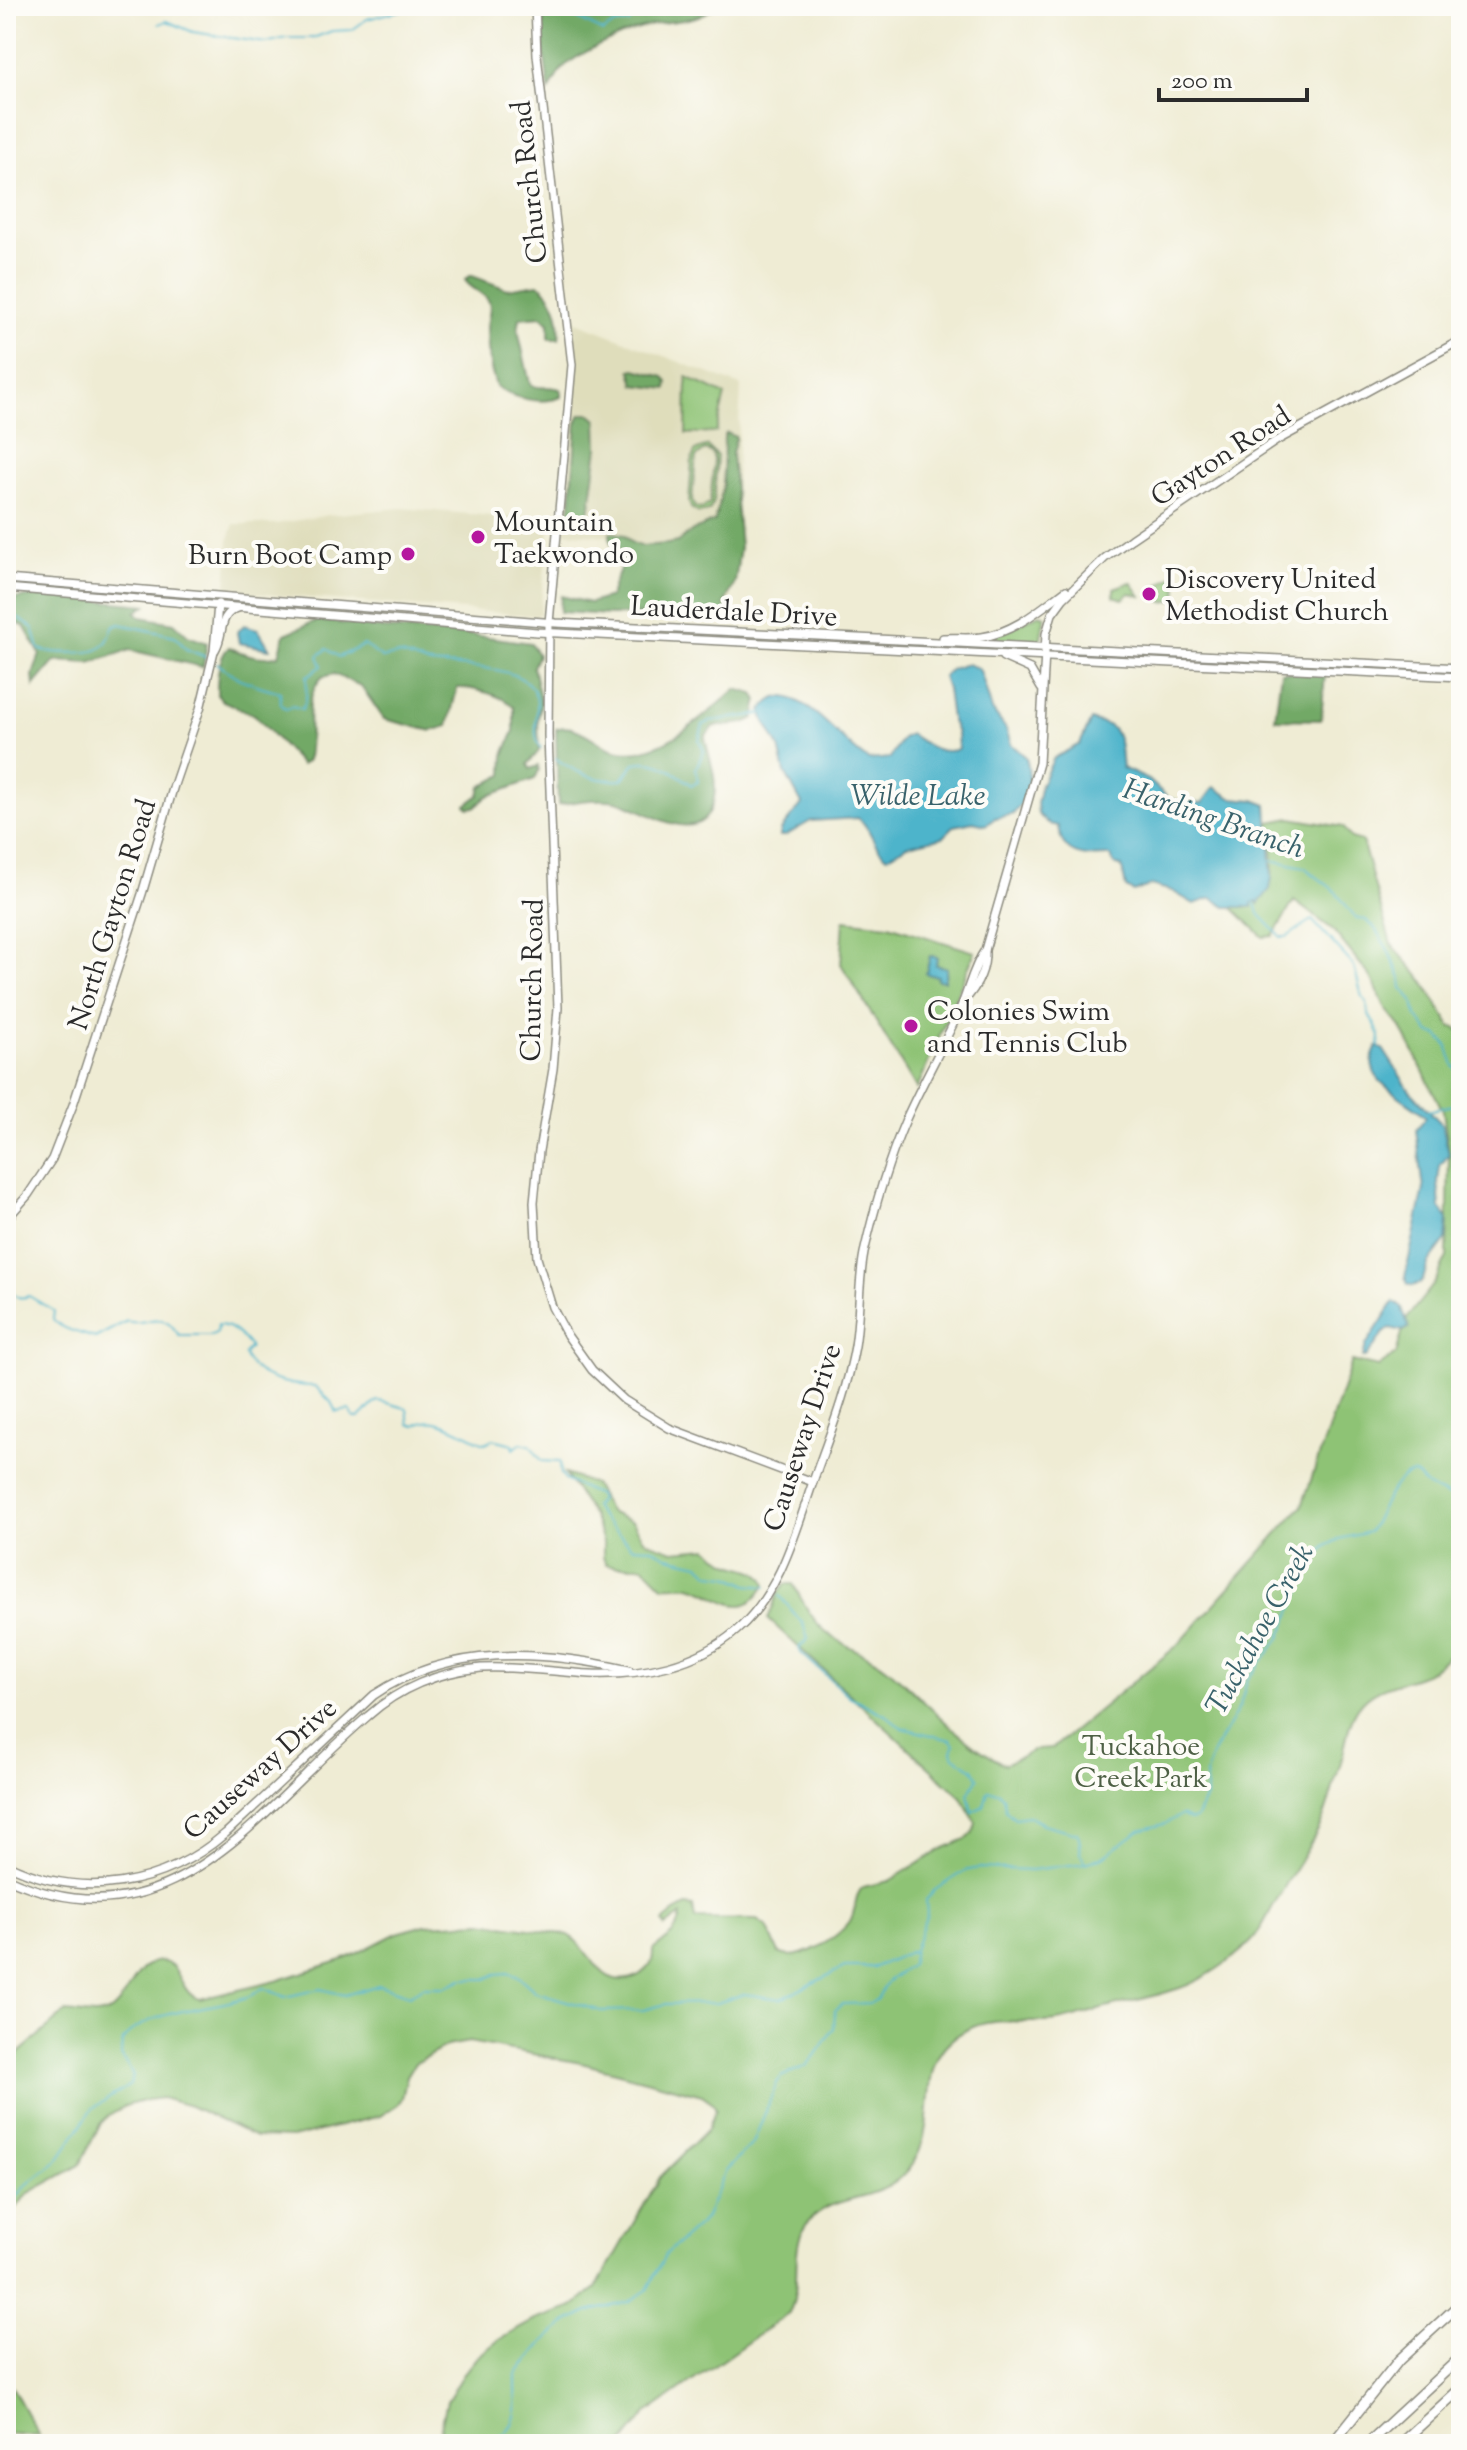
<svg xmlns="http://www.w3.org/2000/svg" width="1467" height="2450" font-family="'Sorts Mill Goudy',serif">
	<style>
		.built { fill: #dfddbb }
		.green { fill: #8ec374; stroke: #5c7750; stroke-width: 2; fill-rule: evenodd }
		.forest { fill: #72a966; stroke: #4e6a48; stroke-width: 2 }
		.water { fill: #4db4cb; stroke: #3c707b; stroke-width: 2 }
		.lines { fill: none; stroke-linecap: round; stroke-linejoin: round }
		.stream { stroke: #4db4cb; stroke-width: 2 }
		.secondary-casing { stroke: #8d8c80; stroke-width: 10 }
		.highway-casing { stroke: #8d8c80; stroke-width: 12 }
		.secondary { stroke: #fff; stroke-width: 7 }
		.highway { stroke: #fff; stroke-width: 9 }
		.poi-dot { fill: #b5179e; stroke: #fdfcf7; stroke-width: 3 }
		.labels { text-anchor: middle; stroke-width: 8; stroke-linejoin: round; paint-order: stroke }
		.street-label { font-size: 28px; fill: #2b2b2b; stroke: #fdfcf7 }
		.poi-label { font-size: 28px; fill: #2b2b2b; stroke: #fdfcf7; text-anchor: start }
		.park-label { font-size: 28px; fill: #4e6045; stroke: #fdfcf7 }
		.water-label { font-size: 30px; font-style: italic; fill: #39626b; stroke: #fdfcf7 }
	</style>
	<rect width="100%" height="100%" fill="#fdfcf7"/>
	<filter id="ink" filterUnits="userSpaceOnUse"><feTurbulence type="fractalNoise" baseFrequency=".0125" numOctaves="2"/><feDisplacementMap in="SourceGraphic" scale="16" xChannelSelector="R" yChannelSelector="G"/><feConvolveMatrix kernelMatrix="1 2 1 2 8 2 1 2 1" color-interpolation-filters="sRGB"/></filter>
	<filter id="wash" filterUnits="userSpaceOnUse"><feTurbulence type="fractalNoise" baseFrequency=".006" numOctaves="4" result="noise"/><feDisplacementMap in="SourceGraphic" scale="32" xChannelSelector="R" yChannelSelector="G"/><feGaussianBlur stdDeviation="1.8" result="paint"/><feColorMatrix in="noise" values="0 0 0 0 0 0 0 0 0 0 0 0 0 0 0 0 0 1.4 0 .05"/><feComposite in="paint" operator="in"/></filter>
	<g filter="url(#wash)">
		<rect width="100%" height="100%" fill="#efecd4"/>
		<g class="built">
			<path d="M574,321L741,386L730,615L619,613L626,538L564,532L577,378Z"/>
			<path d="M401,508L550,521L540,613L537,616L226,591L229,539L234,524H276L328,515Z"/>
		</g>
		<g class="green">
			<path d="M687,377L725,395L716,432L686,434Z"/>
			<path d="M707,446L717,456L714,502L709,511L699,513L691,508L689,502L692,459L695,451ZM705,450L712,453L714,460L710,503L701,509L695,507L692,500L696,457Z"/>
			<path d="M1173,576L1178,589L1176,600L1162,602L1156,587Z"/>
			<path d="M1131,582L1141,596L1130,593L1123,599L1114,596V588Z"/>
			<path d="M1039,614L1045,616L1040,642L1037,644L983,641Z"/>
			<path d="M1291,818L1343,827L1351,838L1362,841L1391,944L1422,979L1451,1027L1457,1028L1461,1033V1640C1450,1652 1442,1665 1427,1673C1404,1684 1374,1684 1358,1708C1347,1724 1346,1746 1340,1765C1333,1786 1328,1809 1319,1828C1306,1853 1290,1877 1276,1901C1268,1914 1261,1932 1251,1942C1232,1960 1204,1980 1180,1988C1157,1996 1133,2001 1110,2007C1092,2011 1075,2018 1057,2021C1028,2025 1002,2016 973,2027C912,2052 939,2106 919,2152C892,2212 835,2185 806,2225C789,2249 803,2286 789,2313L646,2414L622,2444H437L447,2401L467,2369L476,2358L500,2339L535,2320L573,2307L596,2288L660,2177L708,2129L716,2109L713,2103L702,2095L581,2063L469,2042L447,2046L415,2063L407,2076L402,2098L398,2104L380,2116L292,2138L256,2137L190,2106L162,2098L146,2100L125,2106L106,2118L100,2124L80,2165L27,2194L6,2222V2064L66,2012C80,2013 96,2018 109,2012C130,2001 139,1945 173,1966C181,1978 186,1997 200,1999L276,1981L348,1958L397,1933L425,1925L482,1922L569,1935C593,1951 600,1994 639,1975C651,1968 653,1963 653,1950C665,1941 680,1930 681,1915L665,1927L663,1922L675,1912L686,1906L693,1907L695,1919L757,1920L767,1927L779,1953C799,1964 838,1938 850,1921C857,1910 853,1896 863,1887L889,1881L944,1848L968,1838L973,1833L976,1823L961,1797L768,1619L778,1593L785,1584H793C803,1602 812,1621 829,1634C846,1648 870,1654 887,1668C926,1700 958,1742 1005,1764L1037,1749L1053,1748L1179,1644L1302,1506L1352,1361L1378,1367L1396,1354L1406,1319L1434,1284L1447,1257L1449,1154L1443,1111L1401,1027L1386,1009L1371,977L1332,929L1294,901L1273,936L1263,937L1232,907C1285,904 1272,862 1270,822Z"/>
			<path d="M844,920L889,925L975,952L917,1089L841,964Z"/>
			<path d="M565,1474L594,1484L609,1512L633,1522L645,1541L673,1551L708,1548C715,1553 721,1560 729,1563C744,1570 760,1567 766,1584C741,1627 721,1592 689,1586C680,1585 672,1587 663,1586L643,1566H615L606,1564L603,1557V1542L593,1516Z"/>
			<path d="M6,2376L39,2436L6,2433Z"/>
		</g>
		<g class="forest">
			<path d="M543,6H716C698,21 679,20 657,24C632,29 586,49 566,65C558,71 554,83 549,91L544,51Z"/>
			<path d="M472,276L507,289L538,284C556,296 561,318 559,339H549V323L542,316L520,318L518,330L530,384C539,391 552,384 561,390V397C543,405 511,399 496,386C489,367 487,349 487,328C487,319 492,310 489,302C484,292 471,290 465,280L469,276Z"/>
			<path d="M635,369L664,377L668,381L667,389L635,385L631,370Z"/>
			<path d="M581,414H590L597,420L598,448L589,514L580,519L570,517L577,423Z"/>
			<path d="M727,433L736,437L732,454L740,547L735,583L724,604L729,620L692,614L610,615L560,612L561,596L590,603L610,597C613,582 622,569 625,553L611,544L610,532L624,535L632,543L641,546L667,544L678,542L692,531L715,521L723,486L724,436Z"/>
			<path d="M38,595L146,605L136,612L141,617L174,623L188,636L207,643L203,667L130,650L90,663L55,661L34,686L33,675L40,654L24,626L6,619V600Z"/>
			<path d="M318,620L376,628L473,635L531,643L538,655L533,667L541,702L538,719L539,751L528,764L530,769L538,766L539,770L535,779L488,796L475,807L468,808L466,805L479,795L481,787L503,775L504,755L514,731V708C506,696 472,687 457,688L448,726L432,731L384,719L361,686L334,674L322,677C300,701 315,733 307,761L301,765L255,715L223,701L217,695C217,680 217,659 229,647C244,655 263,660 279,655L285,634Z"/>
			<path d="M1281,672L1325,674L1321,720L1275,719Z"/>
			<path d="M736,689L754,694L758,700L754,718L745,723L713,727L705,737C708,756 718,777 714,798C704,853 646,810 620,802C601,797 577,801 558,805L556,729C574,722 592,739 607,747C650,768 707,715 736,689Z"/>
		</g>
		<g class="water">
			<path d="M244,625L258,629L270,649L239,643L237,632Z"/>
			<path d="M967,664L978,668L981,673L992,710L1006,729L1011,744L1026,757C1032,779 1029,797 1013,814L995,818L986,825L973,822L954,826L943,837L908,845L887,857C872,846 872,828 858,818L811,821L785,836H780L781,830L802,804L785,773L779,747L764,720L762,711C788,664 844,749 869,760L890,758L902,738L910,734C925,744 940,756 958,749L957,733L951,719L947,689L943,677L951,669Z"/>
			<path d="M1091,720C1097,723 1106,723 1111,727C1122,737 1120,755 1122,768L1149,780L1168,798L1182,802L1202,803L1214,787L1232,798L1254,800L1267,805L1272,877L1270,889L1258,904L1257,901L1252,903V907H1226L1212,898L1194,904L1172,891L1151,885L1134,892L1126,888L1122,867L1114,864L1111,856C1086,857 1062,859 1058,826L1049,824L1038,814L1037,803L1041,784L1054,758L1080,744Z"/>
			<path d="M930,956L937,957L936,965L947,968L944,981L937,980L938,976L926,974Z"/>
			<path d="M1377,1047L1383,1049L1410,1091L1442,1124L1449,1154L1440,1166L1438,1181L1440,1208L1448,1219L1446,1240L1428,1264L1422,1282L1413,1286L1408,1284L1405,1277L1424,1189L1416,1130L1426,1117C1410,1098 1356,1082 1377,1047Z"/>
			<path d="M1394,1302L1402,1308L1409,1328L1403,1331L1390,1328L1382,1335L1366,1358L1363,1357L1366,1345Z"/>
		</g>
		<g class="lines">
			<g class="stream">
				<path d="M549,6L562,16L577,18L603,32L615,24L629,23L637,11L646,6"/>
				<path d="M159,24L167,21L193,32L266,43L286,38H313L332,31L352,30L367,19L406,9"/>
				<path d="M6,610L33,628L39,649C49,654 90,654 99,649C108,644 110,635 113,627L120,624L175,636L186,649L206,657"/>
				<path d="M217,663C240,682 253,684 280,692L281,704L286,709L292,706L302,709L306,700L307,676L322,666L318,656L327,649L339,657L364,645L382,658C387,657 395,655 400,655C410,656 420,663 430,664C457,667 515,664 532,688C545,704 528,731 541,748"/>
				<path d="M555,758C575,772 595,782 621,780L635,763C660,758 672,771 692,785L698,782L696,768L704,751L699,740L703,725L711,721L762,714"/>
				<path d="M1271,860L1304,867L1334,890L1356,918L1366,920L1374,927L1387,948L1401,978L1402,988L1413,1001L1416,1015L1429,1033L1437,1035L1447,1045L1454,1066L1461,1074"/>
				<path d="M1254,903L1260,915L1281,937H1287L1312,920L1354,966L1362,997L1367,1002L1368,1014L1375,1024L1380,1036L1379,1047"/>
				<path d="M1428,1111L1461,1103"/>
				<path d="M6,1289H10C16,1298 20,1299 29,1296L54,1311L53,1319C61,1330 82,1333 95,1338L127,1321C141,1327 158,1312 171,1325C174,1328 176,1332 179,1335H210L217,1333L218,1325C232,1325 242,1337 250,1347L244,1354C253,1379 290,1386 315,1386L331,1402L336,1412L350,1410L354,1418H359L377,1401C381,1401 403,1407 407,1409L409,1424L415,1426C436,1412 463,1435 485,1443L493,1439L513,1444L514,1449L521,1443L530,1445L542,1461L560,1462L561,1474L565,1480L598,1495L600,1499L594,1506C603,1523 619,1533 632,1547L652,1548L668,1557L699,1564L711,1574L728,1576L748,1585L766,1587"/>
				<path d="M780,1596L803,1624L808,1639L799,1648L801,1653L849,1696L887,1716L895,1723L903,1728L951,1740L954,1745L952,1752L954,1757L973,1769L978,1778L968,1794L972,1812L984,1806L988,1791L999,1792L1003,1797L1006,1811L1015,1818L1028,1816L1043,1824L1077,1833C1083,1842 1077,1852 1085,1862"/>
				<path d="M6,2209L25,2186L57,2161L93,2108L130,2085L133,2075L121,2055L122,2041C147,2008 211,2010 247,1997C253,1995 259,1990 264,1988L285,1997L320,1989L345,1995L379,1985L409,1995L423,1987H445L462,1979H486L496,1974L508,1973L519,1977L536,1992L601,2011L643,2010L666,2004L717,2003L744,1994L781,1999L845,1967H875L912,1951"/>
				<path d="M488,2444C524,2426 515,2409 516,2375L544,2341L566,2323L588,2312L629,2302L647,2290L666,2254L705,2219L726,2170L753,2143L777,2083L781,2077L806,2066L814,2057L834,2028L835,2010L843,2004L871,2003L877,1999L888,1981L911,1965L914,1950L927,1914L926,1900L935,1890L964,1871L979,1868L1032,1870L1085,1863L1103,1857L1140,1830L1165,1824L1181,1815L1191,1820L1196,1819L1206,1797V1774L1213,1753L1240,1706L1247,1680L1280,1638L1313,1560L1326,1546L1339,1539L1369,1532C1377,1519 1396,1468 1415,1475C1421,1478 1424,1484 1430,1488C1435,1491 1442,1493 1448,1496L1461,1491"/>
			</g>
		</g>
	</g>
	<g filter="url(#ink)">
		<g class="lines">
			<defs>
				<g id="secondary">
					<path d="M535,6L537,55L572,365L549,623L548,735L558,1008L553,1069L539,1151L534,1202L537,1258L552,1307L567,1335L592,1370L624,1400L669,1428L813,1482"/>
					<path d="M6,579L556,623L1461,668"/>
					<path d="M6,588L537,632L1461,677"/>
					<path d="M943,638C956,637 969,639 982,637C1015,632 1040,609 1066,590"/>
					<path d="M215,650C225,634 217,615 238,608"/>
					<path d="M1003,657L1030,669L1041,688"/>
					<path d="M964,1001C977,987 986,970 985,950"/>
					<path d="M6,1220L28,1195L52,1159L73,1105L142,894L174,785L200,709L214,651L218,604"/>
					<path d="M6,1864C81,1901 163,1887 226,1833L374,1695C449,1644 543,1650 629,1670"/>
					<path d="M6,1878C173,1954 258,1809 368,1716C399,1688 439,1672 481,1668C517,1666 554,1672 590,1674C641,1676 697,1665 736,1631C782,1592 797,1527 816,1473C831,1431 847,1391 855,1346C860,1316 858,1284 864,1253C874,1209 888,1161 906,1119C923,1081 944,1045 961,1007C969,988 973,967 985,950L1039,763L1046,634L1052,614L1063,599L1105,558L1131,539L1276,441L1461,340"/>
				</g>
				<g id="highway">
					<path d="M1332,2444L1399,2360L1461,2303"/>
					<path d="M1367,2444L1461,2357"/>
					<path d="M1400,2444L1461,2388"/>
				</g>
			</defs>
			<use href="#secondary" class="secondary-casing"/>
			<use href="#highway" class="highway-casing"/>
			<use href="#secondary" class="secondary"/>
			<use href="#highway" class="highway"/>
		</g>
	</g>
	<g class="poi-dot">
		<circle cx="478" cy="537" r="8"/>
		<circle cx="408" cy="554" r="8"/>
		<circle cx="1149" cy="594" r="8"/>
		<circle cx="911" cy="1026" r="8"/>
	</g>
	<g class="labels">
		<g class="street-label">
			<text transform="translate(528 182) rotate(-96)" y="10">Church Road</text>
			<text transform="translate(1220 455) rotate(-33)" y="10">Gayton Road</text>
			<text transform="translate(734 610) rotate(3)" y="10">Lauderdale Drive</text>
			<text transform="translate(111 914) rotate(-73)" y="10">North Gayton Road</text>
			<text transform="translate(531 980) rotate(-89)" y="10">Church Road</text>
			<text transform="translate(801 1437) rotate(-72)" y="10">Causeway Drive</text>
			<text transform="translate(259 1768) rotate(-42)" y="10">Causeway Drive</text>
		</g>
		<g class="poi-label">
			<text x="494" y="531">Mountain<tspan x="494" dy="32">Taekwondo</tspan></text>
			<text x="392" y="564" text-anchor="end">Burn Boot Camp</text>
			<text x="1165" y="588">Discovery United<tspan x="1165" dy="32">Methodist Church</tspan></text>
			<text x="927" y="1020">Colonies Swim<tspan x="927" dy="32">and Tennis Club</tspan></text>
		</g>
		<g class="park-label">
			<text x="1141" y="1755">Tuckahoe<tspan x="1141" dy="32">Creek Park</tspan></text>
		</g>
		<g class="water-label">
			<text x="918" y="805">Wilde Lake</text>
			<text transform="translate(1214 818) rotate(19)" y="10">Harding Branch</text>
			<text transform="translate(1259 1629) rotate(-61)" y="10">Tuckahoe Creek</text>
		</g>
	</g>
	<rect width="1467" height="2450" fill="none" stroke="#fdfcf7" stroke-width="32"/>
	<path d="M1159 88v12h148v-12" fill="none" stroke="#2b2b2b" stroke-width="4"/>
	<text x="1171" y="88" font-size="24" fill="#2b2b2b" stroke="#fdfcf7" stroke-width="6" paint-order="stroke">200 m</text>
</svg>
